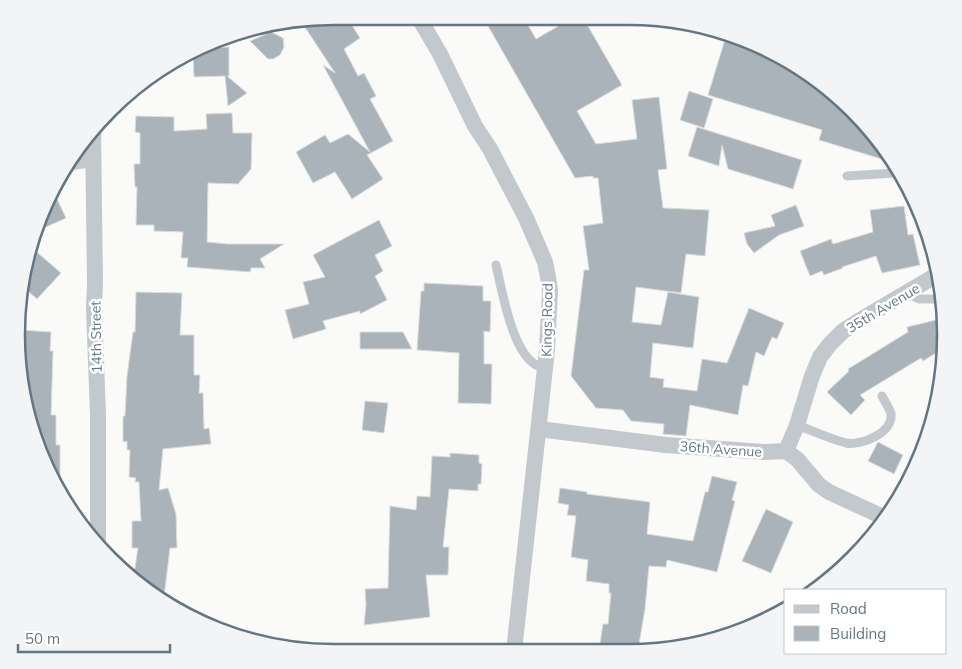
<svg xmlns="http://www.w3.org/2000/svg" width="962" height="669" font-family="Mulish,sans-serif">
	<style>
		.building { fill: #aab3b9; stroke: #dcdcda }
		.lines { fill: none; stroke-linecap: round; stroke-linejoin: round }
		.service { stroke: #c3c8cc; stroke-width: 9 }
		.minor { stroke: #c3c8cc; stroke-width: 16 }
		.labels { text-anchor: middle; stroke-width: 5; stroke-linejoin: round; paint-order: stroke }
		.street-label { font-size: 14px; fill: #657683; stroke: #fff }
		.rim { fill: none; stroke: #657683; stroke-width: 2.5 }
	</style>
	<rect width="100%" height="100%" fill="#fafaf8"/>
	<g class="building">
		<path d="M334,16H346L360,38L344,49L358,76L364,73L376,96L370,99L393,141L367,155L383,179L352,199L335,172L313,183L296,152L325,135L330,143L348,134L370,152L323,65L335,73L301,21Z"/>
		<path d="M484,19L525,20L536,39L569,20L585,21L622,85L577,111L596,144L637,139L632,100L659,97L667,169L658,170L663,208L709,210L705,256L686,254L681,293L636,287L632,322L661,325L668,292L699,297L693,348L653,343L650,377L664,379L663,387L697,391L702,359L727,363L749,308L784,323L777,339L772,337L764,356L756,352L748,386L743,385L738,415L690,405L686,436L663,434L664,424L631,421L623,410L596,408L571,376L584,270H589L583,226L603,223L598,178H593V176L575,178Z"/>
		<path d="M271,32L283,38L284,47L280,55L273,59H268L250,41Z"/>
		<path d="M726,36L786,59L867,124L888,161L819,140L822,130L708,95Z"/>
		<path d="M229,47V76H227L247,93L228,106L225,76L194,77L193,54L207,48Z"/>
		<path d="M689,91L713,99L704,128L680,120Z"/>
		<path d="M232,113L233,133H252L251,169L238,184L208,183L207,242L228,244H284L260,259L265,268H251L250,272L187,267L188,258H181L183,232L154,231V225H136L137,187H135L134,164H140V133L135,132L136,116L174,117V131L207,129L206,114Z"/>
		<path d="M697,127L802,160L793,189L728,169L722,145L719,166L688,156Z"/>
		<path d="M57,199L66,218L35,232L40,213L46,203Z"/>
		<path d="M796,205L804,226L779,235L754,253L747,244L744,233L775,226L771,215Z"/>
		<path d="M904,206L908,235L913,234L920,265L882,273L876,256L842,267L843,268L824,275L822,271L810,276L800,251L831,239L833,244L873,232L870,210Z"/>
		<path d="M379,220L392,246L375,255L383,271L375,276L387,300L360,314V311L323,321L326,329L293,339L285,310L309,304L303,282L325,277L313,255Z"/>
		<path d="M31,247L61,273L37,299L21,285Z"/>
		<path d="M424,283L483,286V301H491L490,332L484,331V364H492L491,404L458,403L459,353L417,350L421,291H424Z"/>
		<path d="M136,292L182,293L180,335H194V375H200L199,393H203L204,429L209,428L211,444L163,449L159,490L168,488L176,514L177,548H170L164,597L134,574L138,548H132V521H141L139,482H135L136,478L129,477L130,450H127V441L123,442V416H125L127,376L133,332H135Z"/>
		<path d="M940,319L944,348L923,361L921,358L860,395L865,400L851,415L827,392L849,371L848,369L908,332L907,327Z"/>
		<path d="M20,330L51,332L50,351H53L51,415H56V445H60V491L49,475L22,396Z"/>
		<path d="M360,332H403L412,349H360Z"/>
		<path d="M365,401L388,403L384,433L362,430Z"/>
		<path d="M878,442L903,455L894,474L868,461Z"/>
		<path d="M450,453L479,455V463L482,464L481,484H478V491L449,489L443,547H449L448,575H426L430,617L364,625L366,605L365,589L388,588L390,506L416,510L417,496L430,497L432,456L450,457Z"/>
		<path d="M712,476L737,482L732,500L735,501L717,572L667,560L666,567L649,566L645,609L638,650H599L603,624H608L611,593H609V584L586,581L588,560L571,557L576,516L567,515L569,505L558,503L560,488L587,492V494L650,502L647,534L693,541L705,492H708Z"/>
		<path d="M766,509L793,522L771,573L742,561Z"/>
	</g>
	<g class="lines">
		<g class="service">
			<path d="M847,176L895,173"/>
			<path d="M496,265C502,290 511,345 532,362C535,365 541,367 545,370"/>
			<path d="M907,293L919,299H938"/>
			<path d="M797,425C813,431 830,439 846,443C861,446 893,433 891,414C890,409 885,402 882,396"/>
		</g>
		<g class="minor">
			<path d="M419,18L440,54L475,126L490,149L526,218L545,262L548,277L550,291L547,350L514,651"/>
			<path d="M93,128L95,283L94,308L98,415V547"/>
			<path d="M72,162L92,159"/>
			<path d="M539,429L666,445L765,452L786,451L797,459L819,485L829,492L881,516"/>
			<path d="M786,451L797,425L812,376L820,357L830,344L843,331L857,322L935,276"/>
		</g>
	</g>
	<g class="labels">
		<g class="street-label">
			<text transform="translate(883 308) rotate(-31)" y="5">35th Avenue</text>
			<text transform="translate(547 320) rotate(-89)" y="5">Kings Road</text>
			<text transform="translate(96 337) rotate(-91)" y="5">14th Street</text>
			<text transform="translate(721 449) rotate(4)" y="5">36th Avenue</text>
		</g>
	</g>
	<path d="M0 0H962V669H0ZM334 25H628A309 309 0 0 1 937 334V335A309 309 0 0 1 628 644H334A309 309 0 0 1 25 335V334A309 309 0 0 1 334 25Z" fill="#f3f4f5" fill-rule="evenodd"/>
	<path class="rim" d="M334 25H628A309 309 0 0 1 937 334V335A309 309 0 0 1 628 644H334A309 309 0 0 1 25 335V334A309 309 0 0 1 334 25Z"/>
	<rect x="784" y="589" width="162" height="65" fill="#ffffff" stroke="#c1c8cd"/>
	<rect x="794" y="605" width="25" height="8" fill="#c3c8cc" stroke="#c1c8cd"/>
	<text x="830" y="614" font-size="15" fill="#657683">Road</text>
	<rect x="794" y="626" width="25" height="15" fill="#aab3b9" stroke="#c1c8cd"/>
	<text x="830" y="639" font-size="15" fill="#657683">Building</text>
	<path d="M18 644v8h152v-8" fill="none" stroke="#657683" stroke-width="2.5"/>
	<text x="25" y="644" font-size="15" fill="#657683" stroke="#ffffff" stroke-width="4" paint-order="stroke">50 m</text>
</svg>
